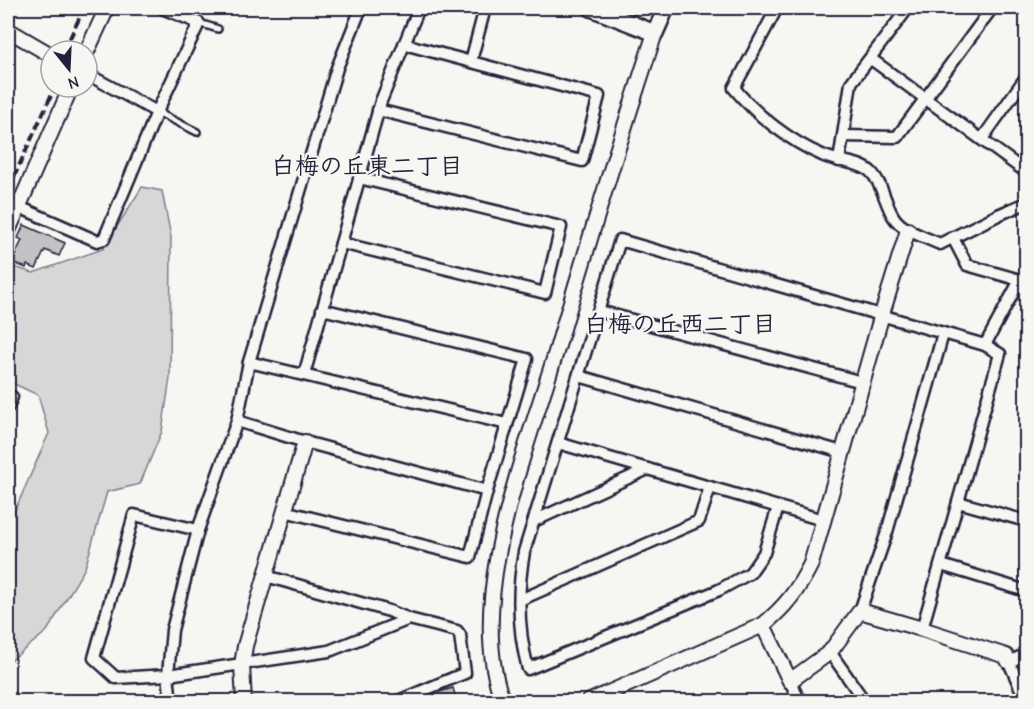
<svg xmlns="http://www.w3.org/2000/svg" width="1034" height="709" font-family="'Comic Neue','Klee One',sans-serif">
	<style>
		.green { fill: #d7d7d7; stroke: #7c7c89; stroke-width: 1.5 }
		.building { fill: #c2c2c4; stroke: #22223b; stroke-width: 1.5 }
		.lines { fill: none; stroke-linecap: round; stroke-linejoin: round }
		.lane-casing { stroke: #22223b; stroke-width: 10 }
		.street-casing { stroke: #22223b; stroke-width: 15 }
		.secondary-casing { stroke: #22223b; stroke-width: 18 }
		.primary-casing { stroke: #22223b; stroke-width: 20 }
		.lane { stroke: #f6f6f2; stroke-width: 5 }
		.street { stroke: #f6f6f2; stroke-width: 10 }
		.secondary { stroke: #f6f6f2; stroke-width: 14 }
		.primary { stroke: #f6f6f2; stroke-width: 15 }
		.rail { stroke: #22223b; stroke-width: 4; stroke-dasharray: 9 4.5; stroke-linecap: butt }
		.labels { text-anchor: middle; stroke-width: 4.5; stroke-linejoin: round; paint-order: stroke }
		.neighbourhood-label { font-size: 24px; font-weight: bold; fill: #22223b; stroke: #f6f6f2 }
	</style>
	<rect width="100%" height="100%" fill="#f6f6f2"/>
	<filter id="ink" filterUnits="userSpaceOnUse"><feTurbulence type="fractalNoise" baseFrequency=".0167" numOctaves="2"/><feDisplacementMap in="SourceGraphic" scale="12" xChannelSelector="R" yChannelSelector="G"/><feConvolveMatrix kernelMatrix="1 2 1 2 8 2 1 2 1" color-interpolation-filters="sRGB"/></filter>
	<g filter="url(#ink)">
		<path class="green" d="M142,187L162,191L171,237L170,378L162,431L140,484L107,492L85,568L47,631L8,663V526L49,433L38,395L8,381V265L33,273L103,249Z"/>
		<g class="building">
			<path d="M24,225L65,243L59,256L45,250L36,269L27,265L26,268L12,262L22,240L18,238Z"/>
			<path d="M453,688L457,702H439L436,693Z"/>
		</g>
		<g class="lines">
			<defs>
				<g id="lane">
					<path d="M199,23L218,29"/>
					<path d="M157,112L197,132"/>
				</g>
				<g id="street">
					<path d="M777,8L734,88C755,114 791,142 822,155C836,162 858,161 870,171C882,182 885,203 893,216C902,231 925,237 940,244L998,215L1026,203"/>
					<path d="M871,59L1026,172"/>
					<path d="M471,61L485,8"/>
					<path d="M87,74L157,112"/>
					<path d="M378,110L582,161L599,96L404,44"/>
					<path d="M843,136L897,137L992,8"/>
					<path d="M982,139L1026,77"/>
					<path d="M839,161L851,83L908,8"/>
					<path d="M19,207L97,241L104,239L157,112L199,23L162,8"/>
					<path d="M953,238L967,265L1020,280L985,345"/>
					<path d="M341,243L545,293L561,227L359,178"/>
					<path d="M599,311L862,382"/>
					<path d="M249,362L507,424"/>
					<path d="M304,375L381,101L419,8"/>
					<path d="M579,376L842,452"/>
					<path d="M8,395L12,397L8,407"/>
					<path d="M237,421L305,442L487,491"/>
					<path d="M558,443L823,520"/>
					<path d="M958,502L1026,521"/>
					<path d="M778,507L764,553L750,573L719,590L528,669C518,631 517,591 524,552L620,240L985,345L1000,354L922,629"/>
					<path d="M284,511L470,557L487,491L527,359L322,309"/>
					<path d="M534,521L648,469"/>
					<path d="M198,530L134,515L94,658L116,678L168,675L329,651L409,619"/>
					<path d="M941,565L1026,591"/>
					<path d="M266,576L389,611L409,619L457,631L460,635L465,673L396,702"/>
					<path d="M520,600L699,521L710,487"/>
					<path d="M860,611L887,532L943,334"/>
					<path d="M830,652L865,702"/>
					<path d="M1026,654L1009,662L1023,694H1026"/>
					<path d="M790,681L800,702"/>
					<path d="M171,702L168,675L172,630L198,530L237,421L249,362L337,68L361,8"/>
				</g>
				<g id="secondary">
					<path d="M8,30L51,55"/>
					<path d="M87,51L107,8"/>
					<path d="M8,231L71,87"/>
					<path d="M763,625L790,681L830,652L860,611L922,629L1006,656L1009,662"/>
					<path d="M244,702L242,665L245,646L305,442"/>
					<path d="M503,702C464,600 527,449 557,349C588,244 620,138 655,33"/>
					<path d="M588,702L763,625C786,606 798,590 811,564L882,314L908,230"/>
				</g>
				<path id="primary" d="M591,8L655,33L666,8"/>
			</defs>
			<use href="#lane" class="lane-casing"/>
			<use href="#street" class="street-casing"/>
			<use href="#secondary" class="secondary-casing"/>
			<use href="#primary" class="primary-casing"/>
			<use href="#lane" class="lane"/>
			<use href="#street" class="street"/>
			<use href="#secondary" class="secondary"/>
			<use href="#primary" class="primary"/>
			<g class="rail">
				<path d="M64,51L84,8"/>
				<path d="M8,190L55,87"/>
			</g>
		</g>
	</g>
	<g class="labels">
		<g class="neighbourhood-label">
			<text x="367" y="174">白梅の丘東二丁目</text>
			<text x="680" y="332">白梅の丘西二丁目</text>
		</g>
	</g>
	<rect width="1034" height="709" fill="none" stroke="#f6f6f2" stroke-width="30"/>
	<rect x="15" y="15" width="1004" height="679" fill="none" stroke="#22223b" stroke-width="2" filter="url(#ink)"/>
	<g transform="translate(69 69) rotate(162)"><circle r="28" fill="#f6f6f2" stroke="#a1a1a9" stroke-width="1.5"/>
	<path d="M0-4.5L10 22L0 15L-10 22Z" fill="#22223b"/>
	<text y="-9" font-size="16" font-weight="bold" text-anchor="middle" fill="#22223b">N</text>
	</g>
</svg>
